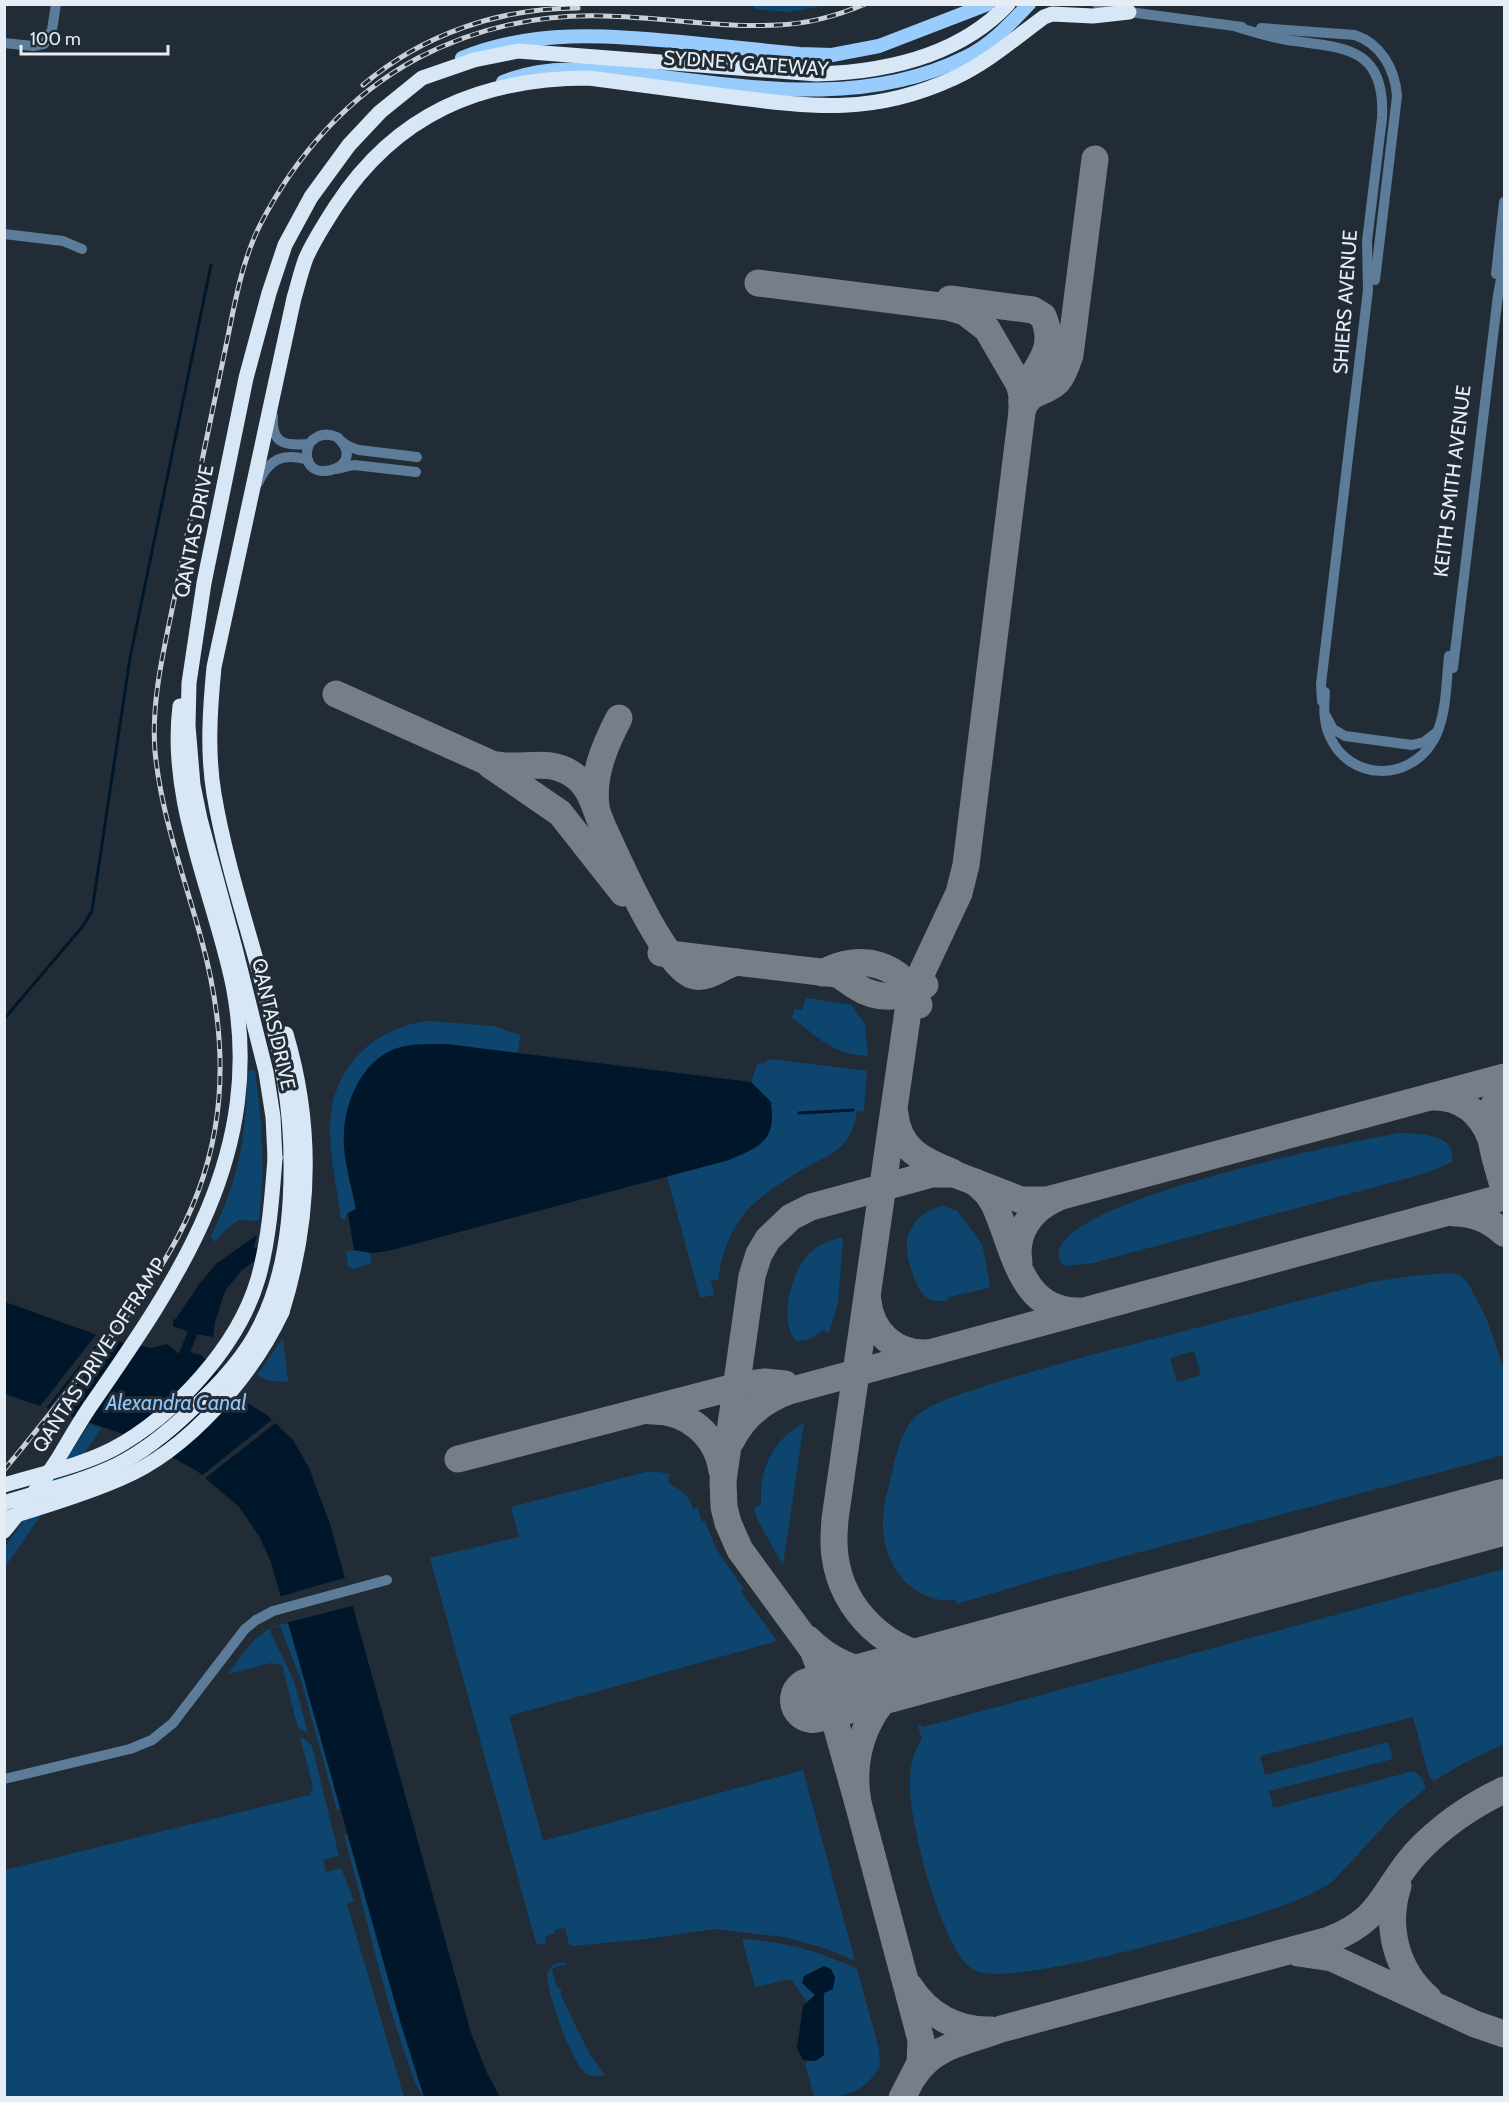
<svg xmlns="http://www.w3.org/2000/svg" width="1509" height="2102" font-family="Cabin,sans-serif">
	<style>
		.green { fill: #0d456f; fill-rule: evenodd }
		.water { fill: #00162b }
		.pier { fill: #222c36 }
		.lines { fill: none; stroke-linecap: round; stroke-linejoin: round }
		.stream { stroke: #00162b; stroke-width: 3 }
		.canal { stroke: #00162b; stroke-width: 10 }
		.taxiway { stroke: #767e87; stroke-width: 27 }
		.runway { stroke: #767e87; stroke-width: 66 }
		.minor { stroke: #5c7c99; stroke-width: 10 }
		.major { stroke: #98ccfd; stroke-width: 14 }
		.highway { stroke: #d8e7f6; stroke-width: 15 }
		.rail-casing { stroke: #c9d1d8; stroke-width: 5 }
		.rail { stroke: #222c36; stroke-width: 3; stroke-dasharray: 9; stroke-linecap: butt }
		.minor-bridge { stroke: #5c7c99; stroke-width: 10 }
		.highway-bridge { stroke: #d8e7f6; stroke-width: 15 }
		.labels { text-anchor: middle; stroke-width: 6; stroke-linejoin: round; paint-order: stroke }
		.street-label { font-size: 20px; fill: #e6edf4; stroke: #222c36 }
		.water-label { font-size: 21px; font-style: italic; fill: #8dc6fb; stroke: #222c36 }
	</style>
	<rect width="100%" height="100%" fill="#222c36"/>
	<g class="green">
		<path d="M754,5V4L828,5L787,12L754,9Z"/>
		<path d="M806,998L853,1005V1008L865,1024L868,1056C832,1055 819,1037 792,1018L794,1009L802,1010Z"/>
		<path d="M427,1021L493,1026L520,1035L518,1054L447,1044L412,1046L346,1114L344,1133L356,1209L346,1214V1219H341C337,1186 327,1146 331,1113C337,1063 378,1027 427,1021Z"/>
		<path d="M770,1059L867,1071L864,1112L857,1111C855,1122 852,1133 846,1141C838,1152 823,1158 812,1164C758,1196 728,1214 718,1280H711L714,1295L700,1298L667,1176L729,1160L771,1102L751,1082L758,1063L763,1064Z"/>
		<path d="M255,1069L261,1123L263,1173L259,1221L238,1220L221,1234L215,1242L211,1236C239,1180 247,1133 247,1072Z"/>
		<path d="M1400,1133C1420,1134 1457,1133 1452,1162L1427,1173L1093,1263L1064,1266C1012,1208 1363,1139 1400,1133Z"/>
		<path d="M944,1206L957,1211L982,1244L990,1284L989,1288L949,1297L947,1301C940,1301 930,1301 925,1296C919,1292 916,1282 913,1275C910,1266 906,1253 907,1243C908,1224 926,1208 944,1206Z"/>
		<path d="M839,1238H842L843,1241L838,1303L829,1333L822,1330C814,1338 808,1341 796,1341C778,1320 791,1271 810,1253C818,1245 829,1241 839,1238Z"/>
		<path d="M362,1250L369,1252L372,1263L354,1269L348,1266L346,1251Z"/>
		<path d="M1450,1273L1460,1275L1468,1283L1487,1320L1504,1370V1455L1047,1577L957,1604L956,1600C912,1605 881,1563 883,1522C883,1506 888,1489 892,1473C897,1452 902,1426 920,1413C940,1399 967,1392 991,1384C1024,1374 1057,1364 1091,1355C1185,1331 1278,1306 1372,1282L1411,1276ZM1194,1351L1201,1375L1177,1382L1170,1358Z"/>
		<path d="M283,1338L288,1382L269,1381L257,1375Z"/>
		<path d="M804,1423L783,1565L757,1519L754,1507L761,1505C759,1470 772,1440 804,1423Z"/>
		<path d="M90,1424L102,1428L5,1567V1547Z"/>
		<path d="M646,1472H658L670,1474L668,1483C680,1489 690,1496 693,1509L698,1508L701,1521H705L716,1549L744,1589L741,1592L777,1641L509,1716L543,1841L803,1770L855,1961L827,1949L784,1937L715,1929L646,1939L572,1946L569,1944L565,1928L555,1930V1933L545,1937L546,1943L544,1945L536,1943L430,1558L519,1537L511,1507Z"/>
		<path d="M1504,1569V1744L1464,1763L1434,1781L1429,1776L1413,1717L1260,1756L1265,1775L1388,1742L1393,1759L1269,1791L1273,1808L1414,1771L1422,1778L1426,1788L1396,1813L1333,1881C1318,1892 1301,1899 1284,1905C1235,1923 1017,1988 976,1971C951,1961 925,1875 920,1849C913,1816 900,1770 922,1739L918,1726L922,1725L923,1727Z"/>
		<path d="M290,1623L340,1809L337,1810L301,1680L280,1626L272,1628L270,1631L294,1681L308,1733L298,1728L282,1665L271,1663L228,1674C245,1651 259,1626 290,1623Z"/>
		<path d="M300,1737L305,1739L312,1746L339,1856L323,1860L326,1872L341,1868L354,1901L347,1904L404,2097H5V1870L310,1795L313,1787Z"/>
		<path d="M347,1834L401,2024L424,2097C415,2088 411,2069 406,2056C380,1984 365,1909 344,1835Z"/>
		<path d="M742,1939C783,1941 820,1951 857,1969L879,2049L880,2066C864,2094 845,2097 814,2097L805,2063L810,2060L816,2061L824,2055V1966L804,1976L807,1988L815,1995L807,2002L791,1979L755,1987Z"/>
		<path d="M563,1962L569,1965H560L552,1969L556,1985L561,1990V1996L589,2053L605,2076C597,2077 588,2077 583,2071C570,2057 547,1993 547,1974L553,1965Z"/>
	</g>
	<g class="water">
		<path d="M447,1044L751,1082L771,1102C776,1140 762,1146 729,1160L388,1251L371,1253L354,1250L348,1213L356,1209C351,1184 342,1156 344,1131C346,1100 362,1063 392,1050C408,1043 430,1044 447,1044Z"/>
		<path d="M257,1235L252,1256L246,1258L241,1271L225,1291L215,1322L213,1337L195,1334L173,1326V1319L175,1320L200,1283L217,1263Z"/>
		<path d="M5,1302L114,1341L152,1348L167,1344L179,1354L186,1351L201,1355L215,1368L230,1392L267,1415L293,1440L309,1468L330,1524L471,2033L487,2073L500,2097H424L401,2024L271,1562L259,1536L239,1507L197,1471L141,1440L5,1394Z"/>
		<path d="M824,1966L831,1969L835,1977L833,1989L824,1993V2055L815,2061L803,2060L797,2048L803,2006L815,1995L802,1983L804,1976Z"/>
	</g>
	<g class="pier">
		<path d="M98,1332L104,1334L44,1411L38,1409Z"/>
		<path d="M106,1335L113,1338L53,1414L46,1412Z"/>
		<path d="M274,1418L278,1421L203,1480L200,1477Z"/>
		<path d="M348,1577L356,1605L285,1623L278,1597Z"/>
	</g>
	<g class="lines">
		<g class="stream">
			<path d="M4,1019L83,926L92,911L130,658L211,265"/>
			<path d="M799,1113L853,1110"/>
		</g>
		<g class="canal">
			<path d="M235,1269L268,1245"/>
			<path d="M180,1364L198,1320"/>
		</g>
		<g class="taxiway">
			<path d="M758,283L948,307L965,312L987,329L1019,384L1022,395V412L966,865L959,893L914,989L909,1004L835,1519C834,1532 833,1544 835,1556C842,1611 889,1656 945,1658C962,1658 978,1654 995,1649"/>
			<path d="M950,299L1033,310L1043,316C1060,356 1029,368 1022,401"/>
			<path d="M1022,411C1030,388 1045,395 1058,381C1064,374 1067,364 1070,355L1095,159"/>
			<path d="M336,694L492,764C521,771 546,757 572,774C592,787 594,807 603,827C616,855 666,972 695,976C711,979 723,964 738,962"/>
			<path d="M490,765L560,813L623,893"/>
			<path d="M596,806C592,775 605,745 619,718"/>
			<path d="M661,953L837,974C844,977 849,983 857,987C879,1001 904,998 925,985"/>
			<path d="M823,973C860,952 904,963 919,1005"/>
			<path d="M1504,1088C1478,1118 1495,1156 1504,1189"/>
			<path d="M1431,1097C1460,1096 1481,1112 1491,1139"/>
			<path d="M895,1114C898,1149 923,1161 952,1172"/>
			<path d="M975,1182L987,1193L994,1204C1014,1246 1019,1312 1079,1311"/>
			<path d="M1454,1213C1473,1213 1490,1220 1504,1233"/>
			<path d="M1019,1262C1014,1233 1031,1209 1057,1198"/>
			<path d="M868,1301C871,1332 895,1354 927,1353"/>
			<path d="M651,1411C687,1410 717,1435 722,1471"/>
			<path d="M731,1441C744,1416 763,1400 789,1391L1504,1197"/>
			<path d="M458,1459L742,1385L765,1382L785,1384"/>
			<path d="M808,1639C838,1669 878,1680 919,1669"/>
			<path d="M858,1803L820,1668L813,1650L740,1550L728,1523L724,1507L723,1481L752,1276L759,1254L768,1239L791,1217L811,1207L932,1174H954L1021,1200H1047L1504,1077"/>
			<path d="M1398,1886C1385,1927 1396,1970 1428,1998"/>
			<path d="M1298,1953L1332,1958L1475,2024L1504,2034"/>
			<path d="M910,1987C928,2015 957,2031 991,2030"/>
			<path d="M914,2076C935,2044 968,2042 1001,2029L1329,1940C1382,1920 1382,1892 1415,1854C1441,1826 1470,1806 1504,1790"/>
			<path d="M902,2098L920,2063L921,2040L858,1803C849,1753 868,1700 915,1675C926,1669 939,1667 951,1664"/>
		</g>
		<path class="runway" d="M813,1700L1504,1512"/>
		<g class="minor">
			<path d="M1097,4L1129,12L1242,27"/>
			<path d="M1237,27C1253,32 1270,37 1287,40C1342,48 1386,45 1382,118L1367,241L1368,290L1321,684L1322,701"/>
			<path d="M1261,28L1355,35C1381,44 1395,69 1397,96L1375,280"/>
			<path d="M4,43L33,46L44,44L52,30L56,4"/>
			<path d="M4,234L63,241L82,249"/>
			<path d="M1496,274L1504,202"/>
			<path d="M273,416C271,444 285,446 309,444C316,435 325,432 337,437C374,470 293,490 309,444"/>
			<path d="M342,442L350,447L359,450L417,457"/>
			<path d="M337,469L354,465L416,472"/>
			<path d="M258,483C269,459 283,452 308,460"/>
			<path d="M1453,668L1498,295L1504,263"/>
			<path d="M1326,716L1333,729L1345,736L1412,745L1424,742L1437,732"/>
			<path d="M4,1779L130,1749L152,1740L173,1723L245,1629L256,1620L273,1611L387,1580"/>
		</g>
		<g class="major">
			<path d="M462,58C532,29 608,35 681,42C720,46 760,50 800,54L832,55L879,46L988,4"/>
			<path d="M503,82C549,63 599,70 647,75C754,88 866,107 966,57C991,45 1010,24 1029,4"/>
		</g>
		<g class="highway">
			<path d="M291,1157C290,1028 235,918 214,794C207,752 210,709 214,667L294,298C298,285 301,271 306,258C314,240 325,223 336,206C396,114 481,78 589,78C634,84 679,90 725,96C811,107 872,116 954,78C987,63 1014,39 1044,17L1052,14L1093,16L1129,12"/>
			<path d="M275,1158L273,1117L266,1072L235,948L200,819L193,785L188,726L189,683L204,583L246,378L269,293L285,245L311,197L349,145L380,112L422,78L474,60L518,51L817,74C884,72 959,56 1008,4"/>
			<path d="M282,1312C311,1219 314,1128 286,1034"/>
			<path d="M4,1531C22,1509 40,1486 56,1462C67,1444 77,1426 89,1408C180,1277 266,1153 233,985C214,893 168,802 180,706"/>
		</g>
		<defs>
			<g id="rail">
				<path d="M363,85C423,34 500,8 578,8"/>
				<path d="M4,1470C35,1433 64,1396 93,1359C151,1286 199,1222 215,1129C226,1065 218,999 201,938C184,876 161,815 155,751C151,700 164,650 174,600C184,550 194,501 204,451C212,414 219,378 227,341C235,302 242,261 260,225C296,155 349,95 418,58C476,28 540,14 604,16C662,17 719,28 777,25C807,24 837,16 865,4"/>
			</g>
		</defs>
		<use href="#rail" class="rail-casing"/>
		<use href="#rail" class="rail"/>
		<path class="minor-bridge" d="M1325,692C1324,707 1323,722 1330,737C1350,781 1409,782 1433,741C1447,717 1446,683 1449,656"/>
		<g class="highway-bridge">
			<path d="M4,1485C40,1474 80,1466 113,1449C174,1416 238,1347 258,1279C269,1240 272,1198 275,1158"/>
			<path d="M4,1503C42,1491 82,1482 117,1465C145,1451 168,1432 190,1411C217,1387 244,1359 260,1326C286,1275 292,1214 291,1157"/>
			<path d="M4,1519C44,1506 84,1495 122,1478C188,1450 252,1376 282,1312"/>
		</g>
	</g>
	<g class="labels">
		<g class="street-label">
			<text transform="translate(746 63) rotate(4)" y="7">SYDNEY GATEWAY</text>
			<text transform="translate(1345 302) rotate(-86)" y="7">SHIERS AVENUE</text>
			<text transform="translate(1452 481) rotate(-83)" y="7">KEITH SMITH AVENUE</text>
			<text transform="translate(194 531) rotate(-79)" y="7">QANTAS DRIVE</text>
			<text transform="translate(274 1024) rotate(77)" y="7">QANTAS DRIVE</text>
			<text transform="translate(99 1355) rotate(-57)" y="7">QANTAS DRIVE OFFRAMP</text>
		</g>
		<g class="water-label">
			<text x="176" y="1410">Alexandra Canal</text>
		</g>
	</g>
	<rect width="1509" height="2102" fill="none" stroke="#e6edf4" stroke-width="12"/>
	<path d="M21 45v9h147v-9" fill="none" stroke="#e6edf4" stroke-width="3"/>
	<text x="30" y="45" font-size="18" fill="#e6edf4" stroke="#222c36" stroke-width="4.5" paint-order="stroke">100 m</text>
</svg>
